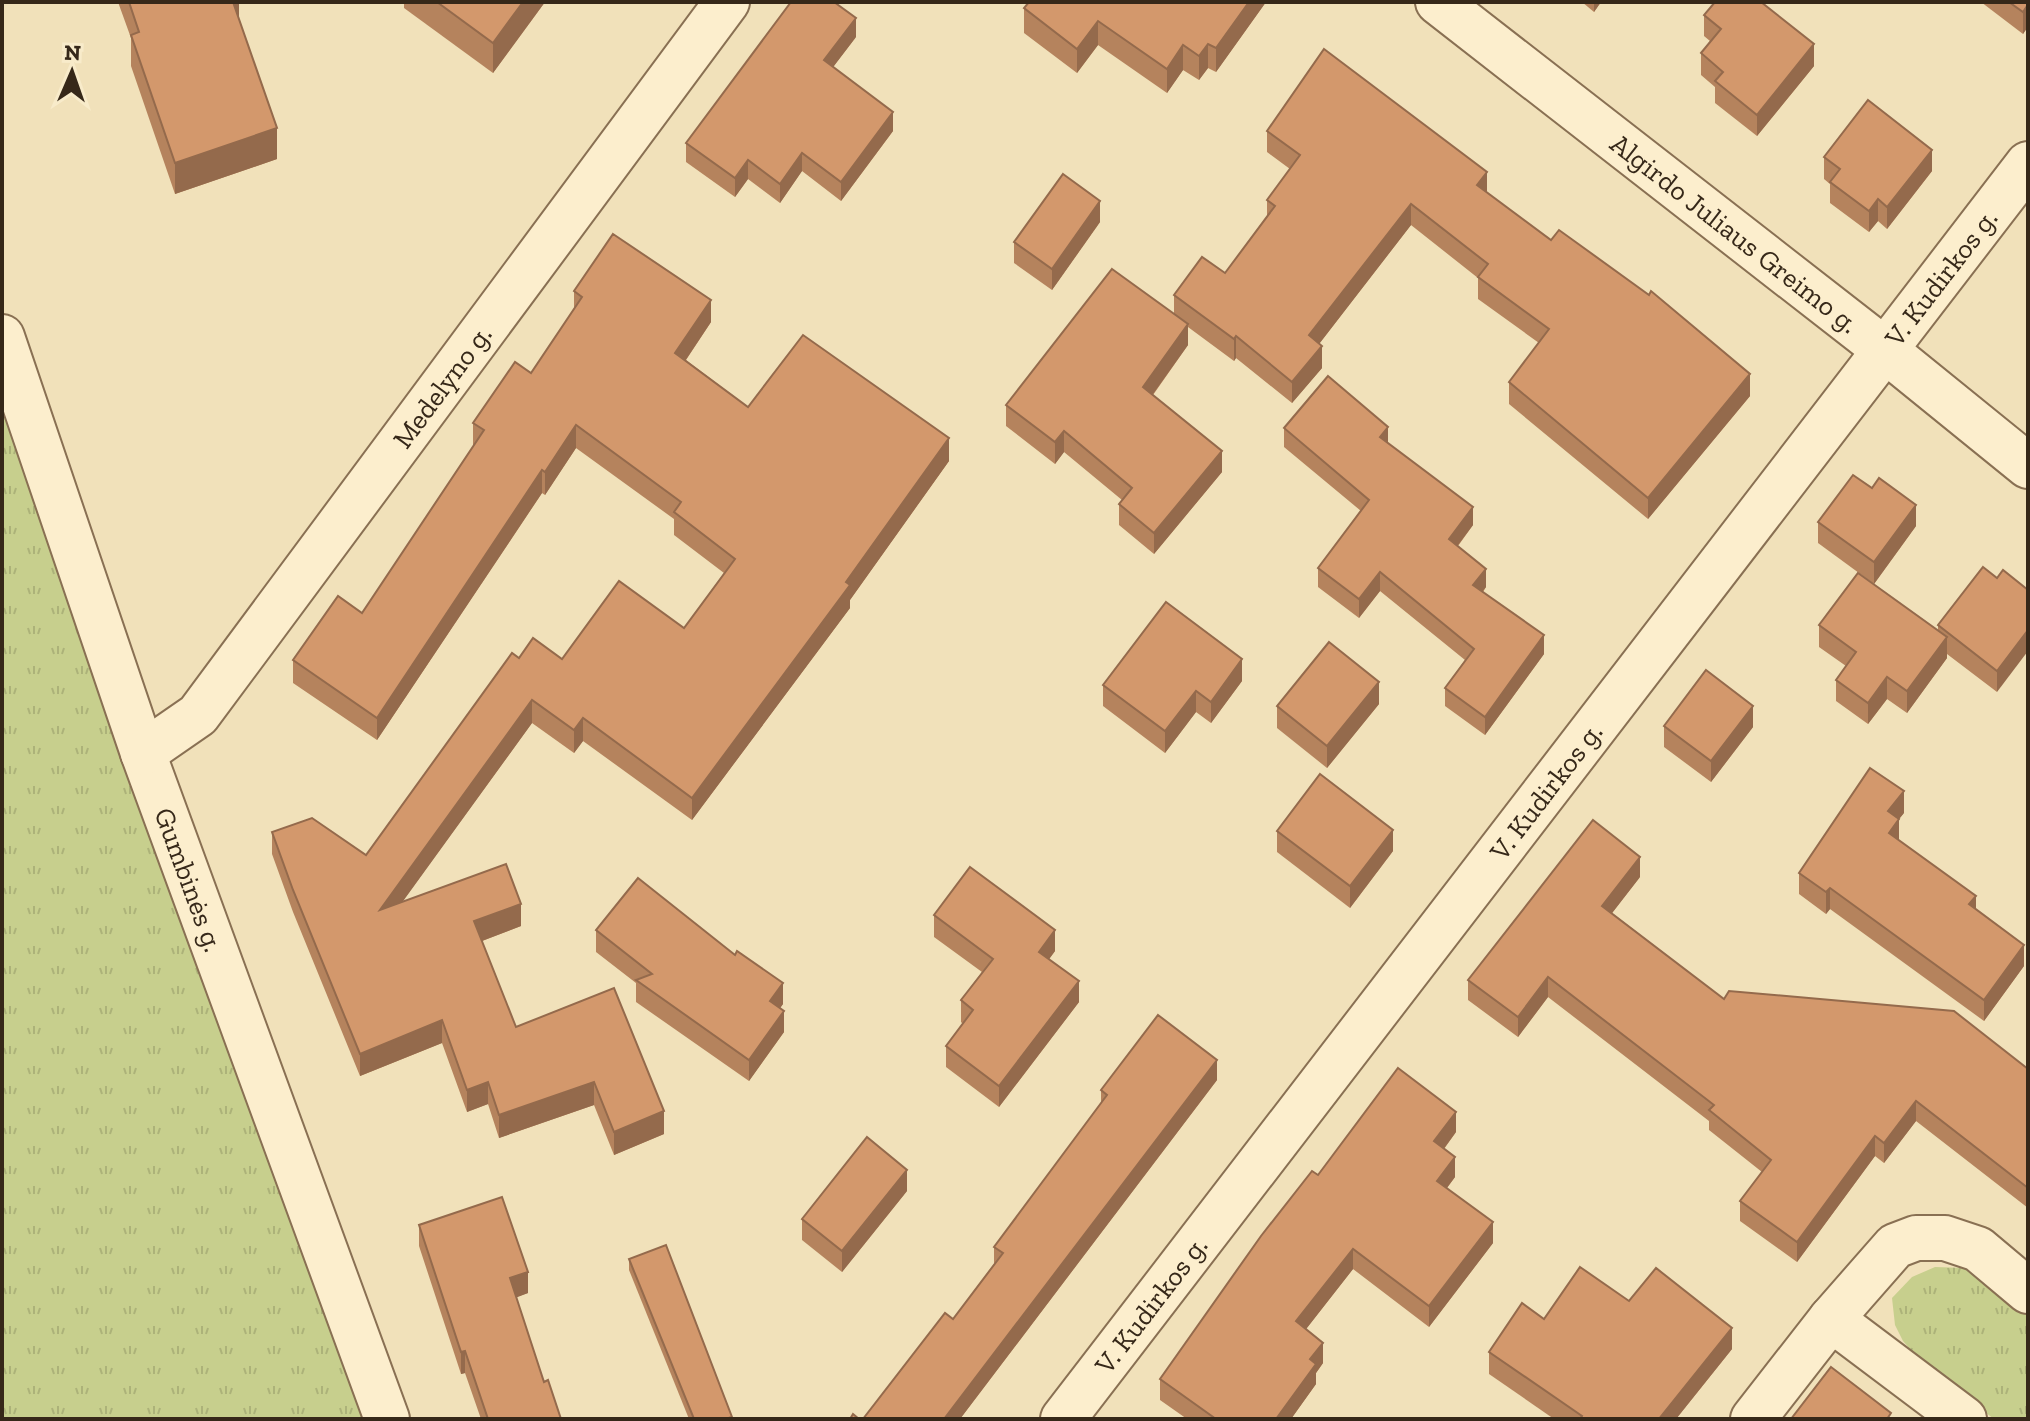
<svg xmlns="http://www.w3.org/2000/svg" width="2030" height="1421" font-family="'Zilla Slab',serif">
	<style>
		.grass { fill: url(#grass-tufts) }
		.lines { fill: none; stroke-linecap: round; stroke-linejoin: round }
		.street-casing { stroke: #897053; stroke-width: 48 }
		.street { stroke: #fceecd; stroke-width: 44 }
		.wall { fill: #b5835d }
		.shaded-wall { fill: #946a4c }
		.building { fill: #d3986c; stroke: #946a4c; stroke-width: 2 }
		.labels { text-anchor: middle; stroke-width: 6; stroke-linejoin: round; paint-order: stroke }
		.street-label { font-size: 28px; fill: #362819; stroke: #f8ebca }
	</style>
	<defs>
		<pattern id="grass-tufts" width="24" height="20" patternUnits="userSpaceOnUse" patternTransform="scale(2)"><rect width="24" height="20" fill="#c7cf8d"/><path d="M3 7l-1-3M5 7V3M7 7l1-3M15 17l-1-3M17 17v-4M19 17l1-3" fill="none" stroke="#acb279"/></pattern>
	</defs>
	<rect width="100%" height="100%" fill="#f1e1ba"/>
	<g class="grass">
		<path d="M2,337L387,1419H2Z"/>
		<path d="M1935,1267L1966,1268L2028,1315V1419H1994L1926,1367L1903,1341L1895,1325L1892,1298L1912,1277Z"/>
	</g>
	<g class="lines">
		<defs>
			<g id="street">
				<path id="s1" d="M1438,2L1885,350L2028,466"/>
				<path id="s2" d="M2,337L143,753L387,1419"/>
				<path id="s3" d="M143,753L198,715L727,2"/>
				<path id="s4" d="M1063,1419L2028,164"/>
				<path d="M1753,1419L1831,1319"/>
				<path d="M1964,1419L1831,1319L1895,1246L1916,1238H1945L1978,1249L2028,1291"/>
			</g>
		</defs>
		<use href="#street" class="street-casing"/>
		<use href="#street" class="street"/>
	</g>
	<g class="wall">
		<path d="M118,2H239V19L277,159L175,194L131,66V38Z"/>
		<path d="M404,2H545L493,73L404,8Z"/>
		<path d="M1266,2L1216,72L1208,68L1199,80L1183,70L1167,93L1098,45L1077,73L1024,33V8Z"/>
		<path d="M1582,2H1601L1594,12Z"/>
		<path d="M1981,2H2028V29L2027,28L2023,34Z"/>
		<path d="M1704,15L1814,66L1757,136L1715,103V87L1701,75V53L1710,41L1704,36Z"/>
		<path d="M856,37L833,67L893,131L841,201L802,171L780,203L748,179L735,197L686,162V143Z"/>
		<path d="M1267,131L1487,193L1750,396L1648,519L1509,404V382L1539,343L1478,299V278L1411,225L1319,344L1322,368L1292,403L1236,358L1234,361L1188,327V345L1153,395L1222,472L1154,554L1119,525V504L1122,500L1064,452L1055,464L1006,426V405L1174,314V295L1225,273L1267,216V200L1290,169L1267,152Z"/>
		<path d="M1824,157L1932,171L1887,229L1878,221L1869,232L1830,203V184L1824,179Z"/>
		<path d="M1100,222L1052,290L1014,263V242Z"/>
		<path d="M574,291L711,322L686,360L748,407L949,461L850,600V608L692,820L583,741L574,753L532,723L402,902L521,926L482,941L516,1027L664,1134L614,1155L594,1105L499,1138L488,1104L467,1112L442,1043L360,1076L293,912L272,854V832L366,855L519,658L562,659L684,628L724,573L674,535V519L576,448L545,495L542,493L377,740L293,683V660L362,613L473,446V423L531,373L574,309Z"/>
		<path d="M1284,428L1388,443L1473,525L1458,546L1486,587L1483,592L1544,654L1485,735L1445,706V688L1465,660L1380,591L1359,618L1318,587V568L1361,511L1284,447Z"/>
		<path d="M1818,522L1916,526L1874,584L1818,543Z"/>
		<path d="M1997,578V692L1947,654V658L1907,713L1887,699L1868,724L1836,701V680L1846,666L1819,647V625L1938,630V625Z"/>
		<path d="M1242,681L1211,723L1196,712L1165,753L1103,706V685Z"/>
		<path d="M1379,704L1327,768L1277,728V706Z"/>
		<path d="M1664,726L1753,727L1711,782L1664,747Z"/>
		<path d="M1904,813L1899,819V840L1976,909L2024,966L1984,1021L1830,909L1826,914L1799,894V873Z"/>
		<path d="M1277,831L1393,851L1350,908L1277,852Z"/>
		<path d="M1640,877L1612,913L1724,999L2028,1069V1208L1916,1121L1884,1163L1875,1156L1797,1262L1740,1221V1201L1762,1172L1709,1130V1121L1548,997L1518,1037L1468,1000V980Z"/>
		<path d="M934,915L1055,951L1049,959L1079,1002L999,1107L946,1067V1046L963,1024L961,1022V1000L982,972L934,937Z"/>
		<path d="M596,930L783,1004L780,1008L784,1032L749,1081L636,1002V983L596,952Z"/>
		<path d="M1217,1080L960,1419H863L953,1319L994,1264V1247L1101,1104V1090Z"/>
		<path d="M1456,1132L1444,1149L1455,1177L1447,1188L1493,1243L1429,1327L1353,1269L1306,1329L1323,1363L1316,1373V1384L1291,1419H1187L1160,1400V1379L1318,1175Z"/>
		<path d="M907,1191L842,1272L802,1240V1219Z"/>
		<path d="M419,1225L528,1293L516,1297L544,1382L561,1419H481L465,1373L461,1374L419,1246Z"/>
		<path d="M629,1259L732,1419H689L629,1270Z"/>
		<path d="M1629,1301L1732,1349L1676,1419H1554L1489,1374V1352L1544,1319Z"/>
	</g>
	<g class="shaded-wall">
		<path d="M229,2H239V19Z"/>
		<path d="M523,2H545L493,73V43Z"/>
		<path d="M1249,2H1266L1216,72V48Z"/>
		<path d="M1594,2H1601L1594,12Z"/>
		<path d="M2027,6V28L2023,34V12Z"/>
		<path d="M856,18V37L824,79V60Z"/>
		<path d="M1098,21V45L1077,73V49Z"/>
		<path d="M1208,44V68L1199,80V56Z"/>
		<path d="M1814,44V66L1757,136V115Z"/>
		<path d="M1183,45V70L1167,93V69Z"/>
		<path d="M893,112V131L841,201V182Z"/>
		<path d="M277,128V159L175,194V163Z"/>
		<path d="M1932,150V171L1887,229V207Z"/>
		<path d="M802,153V171L780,203V184Z"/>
		<path d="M748,160V179L735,197V178Z"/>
		<path d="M1487,172V194L1477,185Z"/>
		<path d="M1878,199V221L1869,232V211Z"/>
		<path d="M1100,201V222L1052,290V269Z"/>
		<path d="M1411,204V225L1309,357V335Z"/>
		<path d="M711,300V322L675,376V353Z"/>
		<path d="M1188,324V345L1143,408V387Z"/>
		<path d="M1236,336V358L1234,361V339Z"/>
		<path d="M1322,346V368L1292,403V382Z"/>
		<path d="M1750,374V396L1648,519V498Z"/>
		<path d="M576,425V448L545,495V472Z"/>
		<path d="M1388,427V445L1380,437Z"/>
		<path d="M1064,431V452L1055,464V442Z"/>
		<path d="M949,438V461L850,600V608L692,820V798Z"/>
		<path d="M1222,451V472L1154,554V533Z"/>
		<path d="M542,470V493L377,740V718Z"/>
		<path d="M1916,505V526L1874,584V562Z"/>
		<path d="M1473,507V525L1449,557V539Z"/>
		<path d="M1486,569V587L1473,603V585Z"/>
		<path d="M1380,572V591L1359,618V599Z"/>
		<path d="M2028,630V651L1997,692V671Z"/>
		<path d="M1544,635V654L1485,735V717Z"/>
		<path d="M1947,637V658L1907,713V691Z"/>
		<path d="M1242,659V681L1211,723V702Z"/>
		<path d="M1887,677V699L1868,724V703Z"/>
		<path d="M1379,682V704L1327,768V746Z"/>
		<path d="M1196,691V712L1165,753V731Z"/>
		<path d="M532,700V723L380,933V910Z"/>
		<path d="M1753,706V727L1711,782V761Z"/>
		<path d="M583,718V741L574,753V730Z"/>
		<path d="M1904,791V813L1899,819V841L1889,854L1888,811Z"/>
		<path d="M1393,830V851L1350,908V886Z"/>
		<path d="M1640,857V877L1602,926V906Z"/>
		<path d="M1830,888V909L1826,914V892Z"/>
		<path d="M1976,896V917L1969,904Z"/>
		<path d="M521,904V926L474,944V921Z"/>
		<path d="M1055,930V951L1039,973V952Z"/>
		<path d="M2024,945V966L1984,1021V1000Z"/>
		<path d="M1548,977V997L1518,1037V1017Z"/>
		<path d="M1079,981V1002L999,1107V1086Z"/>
		<path d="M783,983V1004L770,1022V1001Z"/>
		<path d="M784,1011V1032L749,1081V1060Z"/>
		<path d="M442,1020V1043L360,1076V1054Z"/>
		<path d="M1217,1060V1080L960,1419H944Z"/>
		<path d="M488,1082V1104L467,1112V1090Z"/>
		<path d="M594,1082V1105L499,1138V1115Z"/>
		<path d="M1916,1101V1121L1884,1163V1143Z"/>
		<path d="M664,1111V1134L614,1155V1132Z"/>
		<path d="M1456,1112V1132L1434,1162V1141Z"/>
		<path d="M1875,1136V1156L1797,1262V1242Z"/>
		<path d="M1455,1157V1177L1437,1201V1181Z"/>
		<path d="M907,1170V1191L842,1272V1251Z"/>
		<path d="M1493,1222V1243L1429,1327V1306Z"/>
		<path d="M1353,1249V1269L1296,1342V1321Z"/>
		<path d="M528,1272V1293L510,1300V1278Z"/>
		<path d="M1732,1328V1349L1676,1419H1659Z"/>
		<path d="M1323,1343V1363L1316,1373V1384L1291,1419H1276L1310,1359Z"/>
		<path d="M465,1351V1373L461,1374V1352Z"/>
	</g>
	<g class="building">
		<path d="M129,2H233L277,128L175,163L131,35L139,32Z"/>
		<path d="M437,2H523L493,43Z"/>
		<path d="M791,2H834L856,18L824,60L893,112L841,182L802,153L780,184L748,160L735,178L686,143Z"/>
		<path d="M1029,2H1249L1216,48L1208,44L1199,56L1183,45L1167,69L1098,21L1077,49L1024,8Z"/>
		<path d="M1715,2H1761L1814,44L1757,115L1715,81L1723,72L1701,53L1721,29L1704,15Z"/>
		<path d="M2009,2H2028V7L2027,6L2023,12Z"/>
		<path d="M1324,49L1487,172L1477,185L1551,240L1559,230L1649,295L1651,291L1750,374L1648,498L1509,382L1549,329L1478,277L1488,264L1411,204L1309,335L1322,346L1292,382L1236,336L1234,339L1174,295L1202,257L1225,273L1275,206L1267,200L1300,155L1267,131Z"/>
		<path d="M1868,100L1932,150L1887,207L1878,199L1869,211L1830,182L1840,169L1824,157Z"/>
		<path d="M1063,174L1100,201L1052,269L1014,242Z"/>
		<path d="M613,234L711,300L675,353L748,407L803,335L949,438L846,582L850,585L692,798L583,718L574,730L532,700L380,910L506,864L521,904L474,921L516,1027L614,988L664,1111L614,1132L594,1082L499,1115L488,1082L467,1090L442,1020L360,1054L293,890L272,832L312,818L366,855L512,653L519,658L533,638L562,659L619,581L684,628L735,559L674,512L681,502L576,425L545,472L542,470L377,718L293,660L338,596L362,613L484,430L473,423L515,362L531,373L582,297L574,291Z"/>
		<path d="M1112,269L1188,324L1143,387L1222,451L1154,533L1119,504L1132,488L1064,431L1055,442L1006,405Z"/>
		<path d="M1328,376L1388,427L1380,437L1473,507L1449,539L1486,569L1473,585L1544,635L1485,717L1445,688L1474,649L1380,572L1359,599L1318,568L1369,500L1284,428Z"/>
		<path d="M1853,475L1872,488L1879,478L1916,505L1874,562L1818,522Z"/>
		<path d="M1983,567L1997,578L2003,570L2028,590V630L1997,671L1938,625Z"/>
		<path d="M1858,573L1947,637L1907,691L1887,677L1868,703L1836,680L1856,652L1819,625Z"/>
		<path d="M1166,602L1242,659L1211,702L1196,691L1165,731L1103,685Z"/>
		<path d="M1329,642L1379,682L1327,746L1277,706Z"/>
		<path d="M1706,670L1753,706L1711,761L1664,726Z"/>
		<path d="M1870,768L1904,791L1888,811L1899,819L1889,833L1976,896L1969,904L2024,945L1984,1000L1830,888L1826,892L1799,873Z"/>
		<path d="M1320,774L1393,830L1350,886L1277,831Z"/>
		<path d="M1593,820L1640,857L1602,906L1724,999L1729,991L1954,1011L2028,1069V1188L1916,1101L1884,1143L1875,1136L1797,1242L1740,1201L1771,1160L1709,1110L1714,1105L1548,977L1518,1017L1468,980Z"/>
		<path d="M970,867L1055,930L1039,952L1079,981L999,1086L946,1046L973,1010L961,1000L993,959L934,915Z"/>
		<path d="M638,878L735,955L737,951L783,983L770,1001L784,1011L749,1060L636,980L652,974L596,930Z"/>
		<path d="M1158,1015L1217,1060L944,1419H863L945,1313L953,1319L1003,1253L994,1247L1107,1095L1101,1090Z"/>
		<path d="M1398,1068L1456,1112L1434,1141L1455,1157L1437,1181L1493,1222L1429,1306L1353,1249L1296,1321L1323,1343L1310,1359L1316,1364L1276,1419H1216L1160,1379L1261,1236L1312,1171L1318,1175Z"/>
		<path d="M867,1137L907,1170L842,1251L802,1219Z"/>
		<path d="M502,1197L528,1272L510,1278L544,1382L548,1380L561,1419H488L465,1351L461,1352L419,1225Z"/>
		<path d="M666,1245L732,1417L725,1419H694L629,1259Z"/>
		<path d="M1580,1267L1629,1301L1656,1268L1732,1328L1659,1419H1580L1582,1416L1489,1352L1522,1303L1544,1319Z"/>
		<path d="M1831,1367L1891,1413L1887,1419H1791Z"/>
		<path d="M853,1414L859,1419H850Z"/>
	</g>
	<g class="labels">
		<g class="street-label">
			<text dy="10" stroke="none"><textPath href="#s1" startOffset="376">Algirdo Juliaus Greimo g.</textPath></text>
			<text dy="10" stroke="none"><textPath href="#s4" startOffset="1440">V. Kudirkos g.</textPath></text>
			<text dy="10" stroke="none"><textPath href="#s3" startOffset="476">Medelyno g.</textPath></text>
			<text dy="10" stroke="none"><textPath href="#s4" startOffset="792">V. Kudirkos g.</textPath></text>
			<text dy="10" stroke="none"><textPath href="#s2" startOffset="574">Gumbinės g.</textPath></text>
			<text dy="10" stroke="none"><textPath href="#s4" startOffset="144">V. Kudirkos g.</textPath></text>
		</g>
	</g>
	<rect width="2030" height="1421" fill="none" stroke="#362819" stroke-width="8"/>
	<g transform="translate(72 72) rotate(2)" stroke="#f8ebca" stroke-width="6" paint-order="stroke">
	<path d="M0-6L14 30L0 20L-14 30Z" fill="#362819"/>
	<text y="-12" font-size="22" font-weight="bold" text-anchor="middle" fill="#362819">N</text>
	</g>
</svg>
